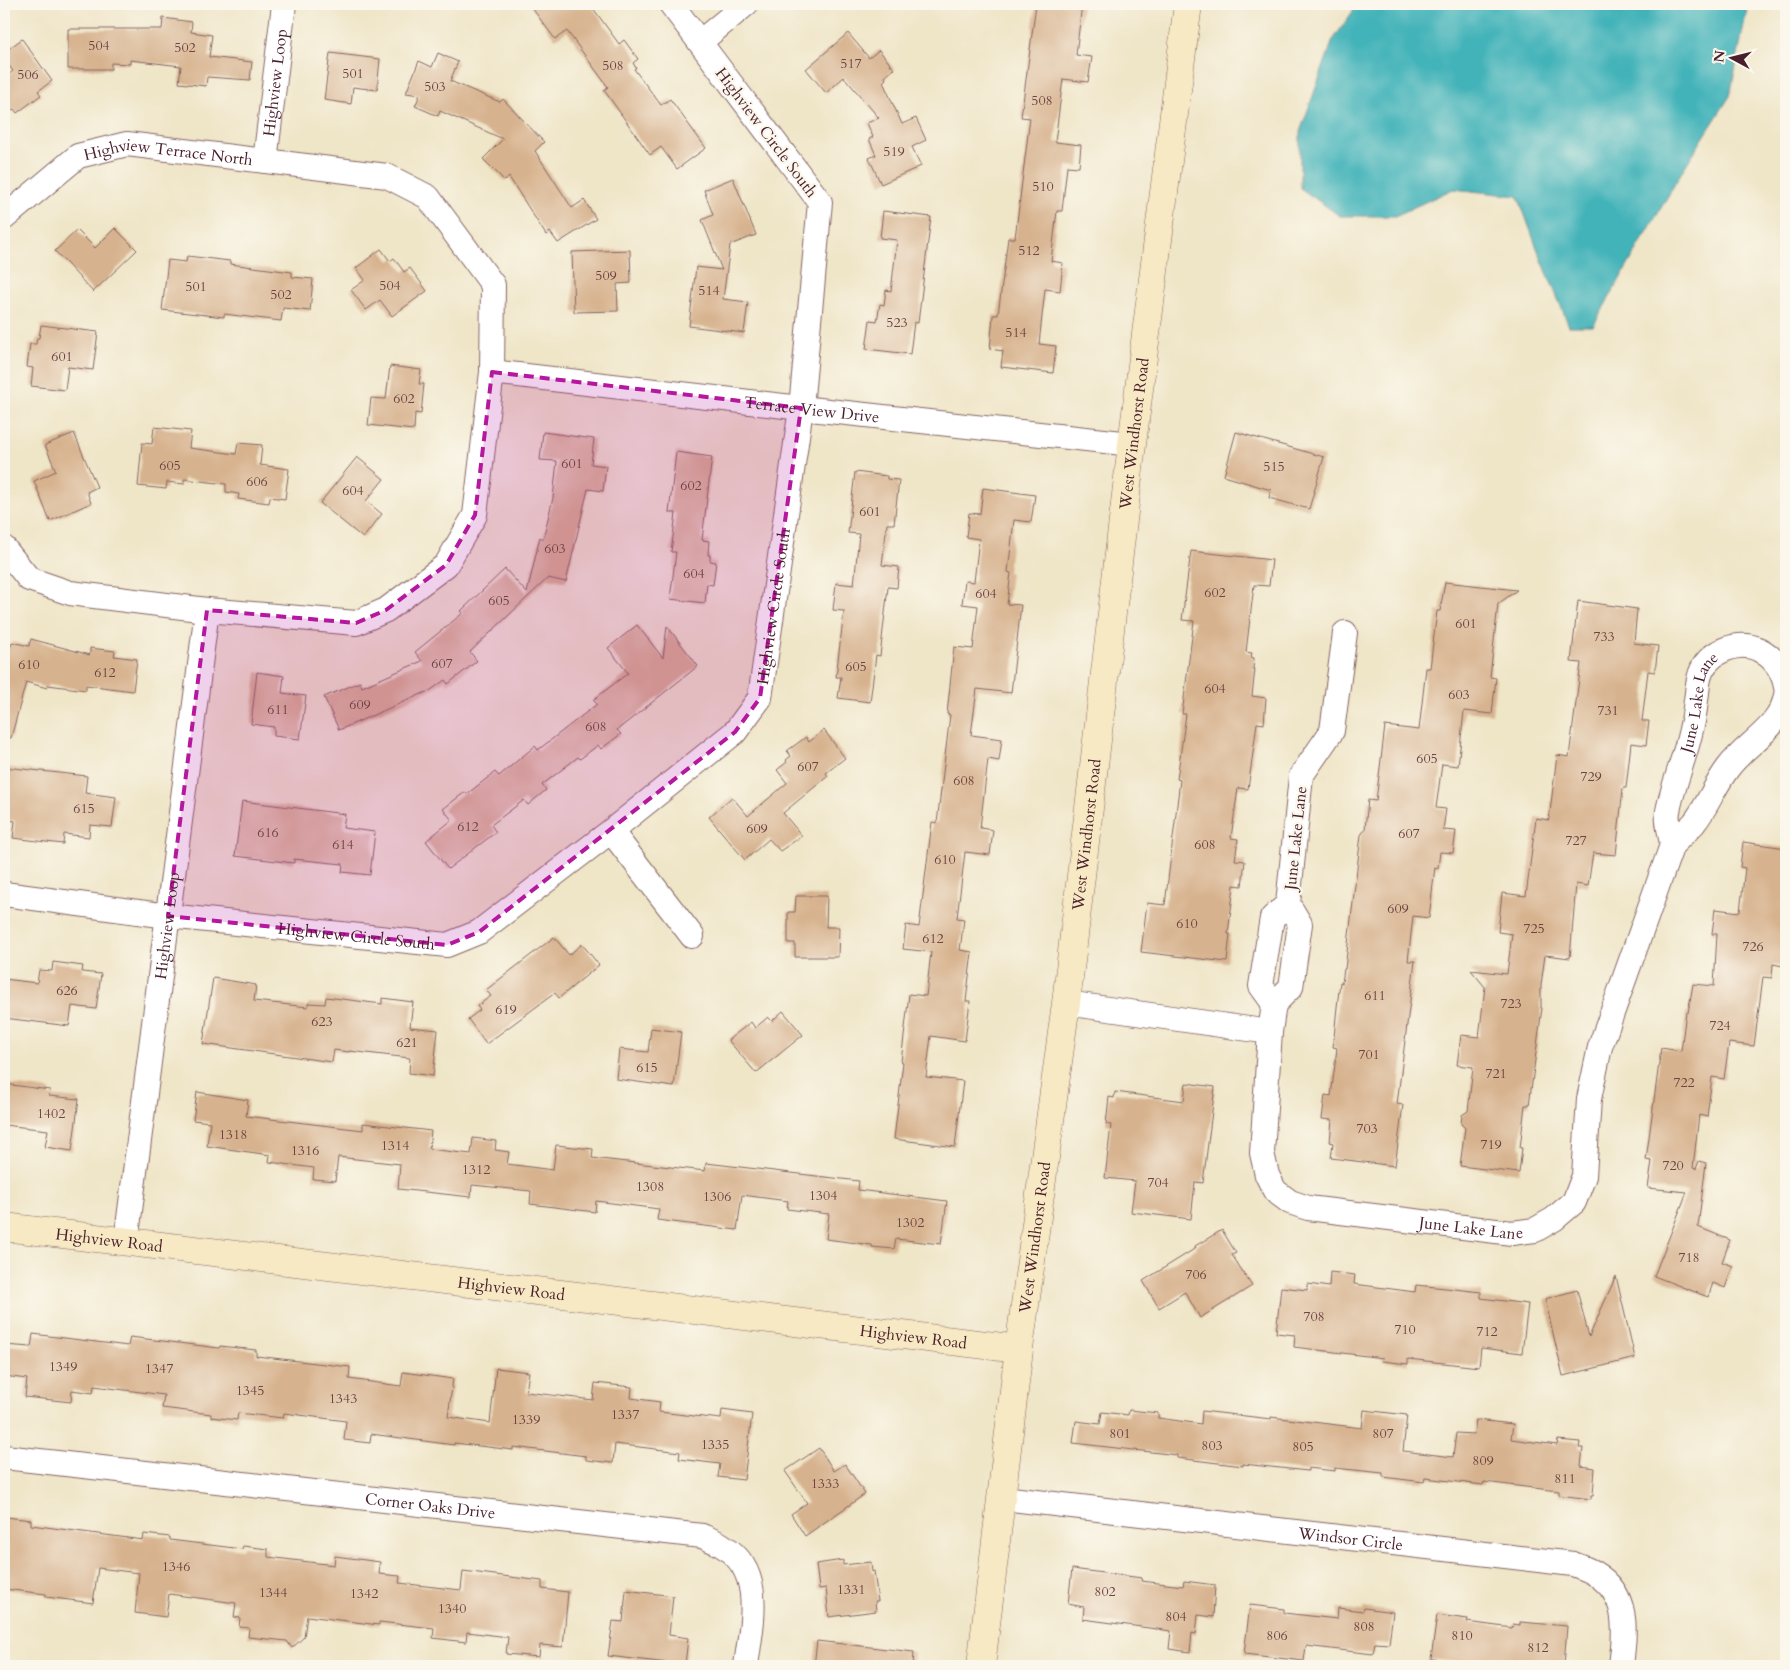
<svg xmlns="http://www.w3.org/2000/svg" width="1790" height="1670" font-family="Cardo,serif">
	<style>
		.water { fill: #42b3b9; stroke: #466972 }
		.building { fill: #d7b28e }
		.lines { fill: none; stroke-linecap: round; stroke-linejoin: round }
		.street-casing { stroke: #846462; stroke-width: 26 }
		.secondary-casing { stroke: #846462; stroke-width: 29 }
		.street { stroke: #fff; stroke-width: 24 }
		.secondary { stroke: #f7e9c3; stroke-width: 28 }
		.marked { fill: #b5179e; fill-opacity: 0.2; stroke: #b5179e; stroke-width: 4; stroke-dasharray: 10 6; stroke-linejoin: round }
		.labels { text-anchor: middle; stroke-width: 4.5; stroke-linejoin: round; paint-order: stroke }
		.number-label { font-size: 14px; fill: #6d4444 }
		.street-label { font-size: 16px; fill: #4a1f2b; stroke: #fbf7ec }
	</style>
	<rect width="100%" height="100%" fill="#fbf7ec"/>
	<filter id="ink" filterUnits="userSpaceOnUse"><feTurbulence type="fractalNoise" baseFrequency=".02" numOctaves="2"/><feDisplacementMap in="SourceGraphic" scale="10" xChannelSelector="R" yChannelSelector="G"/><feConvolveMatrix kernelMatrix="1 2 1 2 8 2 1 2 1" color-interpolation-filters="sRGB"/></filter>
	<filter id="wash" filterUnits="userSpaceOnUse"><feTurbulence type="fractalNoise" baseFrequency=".0096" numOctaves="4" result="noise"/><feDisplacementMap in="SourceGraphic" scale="20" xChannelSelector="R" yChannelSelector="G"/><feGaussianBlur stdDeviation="1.12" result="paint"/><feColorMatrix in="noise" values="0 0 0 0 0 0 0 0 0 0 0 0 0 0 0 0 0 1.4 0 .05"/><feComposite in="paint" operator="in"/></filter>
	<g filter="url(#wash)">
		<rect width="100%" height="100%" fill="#efe5c7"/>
		<path class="water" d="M1358,4H1748L1730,96L1684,168L1593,326H1569L1535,243L1518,196L1453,189L1395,216H1340L1300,188V132L1333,40Z"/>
		<g id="blocks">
			<g class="building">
				<path d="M529,4H590L619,44L624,40L638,59L633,63L636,68L634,69L661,105L670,99L706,148L677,169L661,147L650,155L604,90L608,87L567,31L555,39Z"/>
				<path d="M1036,4H1082L1076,55L1092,57L1088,82L1063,79L1055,142L1081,145L1079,167L1067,166L1062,211H1057L1051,261L1063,263L1060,291L1045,289L1039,344L1056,346L1053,373L1001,367L1003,351L990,349L993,315H998L1008,238H1015L1030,118L1021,117Z"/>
				<path d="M163,18L192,22L191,32L212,35L209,57L252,62L250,80L207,77L206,86L179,83L181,66L130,60V64L111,63V69H68V29H162Z"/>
				<path d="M848,33L869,58L879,50L894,69L885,77L886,79L883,82L902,124L916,118L926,140L912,147L921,166L881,184L869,158L876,155L869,139L873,137L867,123L879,118L844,77L826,93L806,69Z"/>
				<path d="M22,39L52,81L38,91L41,95L17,113L14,109L4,116V78L13,71L4,59V52Z"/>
				<path d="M330,53L380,59L377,90L353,87L351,104L324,100Z"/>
				<path d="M438,53L458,62L450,81L500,102L503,99L544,142L535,151L572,208L584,200L596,219L558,243L550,232L546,235L509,177L505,181L483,159L503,139L440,111L438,116L415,106L420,95L406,93L419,61L432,67Z"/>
				<path d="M733,178L756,235L730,245L723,299L748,302L744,333L689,326L696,267L722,270L702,220L713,215L704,190Z"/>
				<path d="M883,211L931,217L918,323L914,322L910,354L866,349L870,320L877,321L880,304L884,305L886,290L891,291L897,240L880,238Z"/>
				<path d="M115,228L137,250L93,292L55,251L77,230L95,248Z"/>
				<path d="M381,249L390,261L394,258L404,272L410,268L427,291L392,316L380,300L366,310L351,290L365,280L356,268Z"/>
				<path d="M630,250L631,283L617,284L618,311L574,312L572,252Z"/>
				<path d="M187,256L230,261V264L292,272V277L313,279L310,311L283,308L281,321L224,314V317L162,310L168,260L186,262Z"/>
				<path d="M41,325L98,332L93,370L68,367L65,390L31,386L33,368L27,367L30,344H36L37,338H39Z"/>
				<path d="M390,366L421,370L419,384H424L421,414L415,413L414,430L368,425L371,398L386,399Z"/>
				<path d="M154,427L191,431L189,448L236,454L238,443L262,445L260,465L289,469L285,499L270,497L269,503L238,499L239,494L226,492V484L184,479V484L167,482L166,489L138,486L142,443L152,444Z"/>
				<path d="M543,432L594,439L591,464L606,466L603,491L588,489L566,582L548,578L470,652L477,661L448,684L445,680L431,690L339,730L324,697L360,682L362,687L422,661L415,652L463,613L461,611L505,569L527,593L540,537L543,539L553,498L557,461L540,460Z"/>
				<path d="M1236,432L1324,457L1309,509L1269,498L1271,490L1224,476Z"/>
				<path d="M74,433L97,487L87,492L91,503L50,521L34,481L56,471L45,445Z"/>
				<path d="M676,452L712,457L702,540L709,541L708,555H710V561L716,562L713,585L707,584L705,603L670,599L676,552H671L676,513H669Z"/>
				<path d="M357,457L384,479L366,501L382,514L363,538L320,503Z"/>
				<path d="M855,472L887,476V479L899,480L894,524H887L882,565L899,567L897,588L888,587L880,656L876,655L870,702L838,698L841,677H836L844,611L833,610L836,583L854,585L859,534L848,533Z"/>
				<path d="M983,488L1035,495L1031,522L1014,520L1008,572L1011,573L1007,604L1021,605L1011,693L977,689L971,735L1002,739L999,761L988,759L980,828L993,830L990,855L965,852L957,918L964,919L960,950L972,952L966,1001H970L965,1041L931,1036L926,1077L963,1081L955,1147L894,1139L903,1062H901L909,994L926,996L931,952L903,949L906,925L919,927L932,822L937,823L950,715L947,714L954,647L973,649L978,606L962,604L965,581L974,582L979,539L966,537L969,513L980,514Z"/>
				<path d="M1191,551L1272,560L1269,586L1254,585L1246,652L1252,653L1251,657L1254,658L1253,669H1255L1252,696L1266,698L1264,724L1257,723L1248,789L1238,788L1231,838L1238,839L1235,860L1245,861L1242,886L1234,885L1228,934H1230L1227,962L1141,952L1147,903L1165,905L1180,780L1177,779L1186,714H1182L1194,621L1182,620Z"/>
				<path d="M1445,582L1517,590L1498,604L1490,677L1496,678L1492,714L1464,711L1458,766L1442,764L1436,808L1446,809L1443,830L1456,831L1453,853L1440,852L1438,868L1435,867L1429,918L1413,916L1408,961H1415L1397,1104L1403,1105L1395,1166L1331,1158L1333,1143L1330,1142L1332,1120L1322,1119L1325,1095L1331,1096L1337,1048L1333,1047L1337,1007L1340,982L1342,983L1344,969H1345L1361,835L1365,829L1368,800L1376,801L1385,726L1419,730L1426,668H1430L1437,611H1440Z"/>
				<path d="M1578,601L1637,609L1634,643L1658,646L1655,672L1648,671L1642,721H1649L1646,745L1631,743L1626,788H1623L1616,855L1593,853L1588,886L1576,884L1570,958L1545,955L1541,985V1008H1542L1529,1105H1525L1520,1148H1522L1519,1173L1460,1166L1465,1128L1461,1124L1462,1115L1468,1111L1473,1067L1457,1065L1461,1035L1479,1037L1485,987L1471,970L1507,974L1512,934L1498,932L1502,893L1526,896L1536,818L1549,820L1557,755L1569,757L1581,663L1571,662Z"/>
				<path d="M637,625L663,658L667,626L698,666L617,730L621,734L601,749L598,745L580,759L578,757L542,785L546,790L528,805L524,800L491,825L496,832L448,869L426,841L452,820L443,809L465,792L467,794L495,772L499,776L535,746L538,750L597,704L593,700L628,673L608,648Z"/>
				<path d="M31,639L90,655V648L115,651L114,656L137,659L133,691L86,685V690L48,685L47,688L26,682L11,738L4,737V644L11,646L12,642L29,646Z"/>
				<path d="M257,672L284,676L282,693L306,696L300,739L274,736V727L251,724Z"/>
				<path d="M824,730L845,758L826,773L828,776L783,813L802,836L780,851L769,839L745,860L709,817L732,797L748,816L787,783L777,770L787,762L786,760L791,756L787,751L806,737L809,742Z"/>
				<path d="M4,767L87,776L85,793L116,797L112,827L90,825L89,837L64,834L63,844L13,838L15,821L4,819Z"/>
				<path d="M242,801L345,814L343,828L375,832L370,875L342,872L343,864L294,859V863L235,856Z"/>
				<path d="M1743,842L1786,848V940L1783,966L1773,964L1772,978L1763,977L1754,1046L1729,1043L1724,1079L1712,1077L1707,1117L1699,1115L1693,1168L1696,1169L1699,1161L1706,1163L1698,1227L1730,1240L1722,1262L1733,1266L1725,1288L1713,1283L1708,1297L1654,1276L1687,1192L1648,1188L1652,1161L1646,1160L1661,1048L1681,1051L1686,1012L1688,1013L1693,984L1714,986L1717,934H1712L1715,909L1740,912L1745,868L1740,867Z"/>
				<path d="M796,896H827L826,927H839L838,957H795V943H788V912H795Z"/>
				<path d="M554,937L569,955L582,944L599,965L559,998L555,993L486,1044L468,1019L480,1010L477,1006L491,996L486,990Z"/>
				<path d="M53,962L83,966L82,972L101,974L96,1009L72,1006L69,1026L4,1018V979L37,983L39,970L52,971Z"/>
				<path d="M213,978L256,985L254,1001L308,1007V1003L325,1004L326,997L382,1004V998L413,1002L410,1027L438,1030L433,1076L409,1073L410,1058L349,1051V1052L334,1050L332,1062L203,1044Z"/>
				<path d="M783,1011L803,1035L756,1073L728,1040L751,1022L755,1028L768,1017L772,1021Z"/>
				<path d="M651,1028L681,1032L674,1087L616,1079L619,1049L648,1052Z"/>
				<path d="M1186,1083L1215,1087L1203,1183L1195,1182L1191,1219L1131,1212L1135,1181L1105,1178L1111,1125L1106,1124L1109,1097L1114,1098L1115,1092L1184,1101Z"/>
				<path d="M4,1084L50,1090L49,1096L79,1099L72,1151L45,1147L48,1130L4,1125Z"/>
				<path d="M197,1092L248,1100L246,1116L363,1130V1123L431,1131L429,1149L471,1154L473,1138L496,1141L495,1150L509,1152L507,1164L553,1170L556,1145L593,1149L592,1158L705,1171L706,1163L859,1181L858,1190L947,1201L941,1244L896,1239L894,1249L872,1247V1245L826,1239L829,1214L787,1209L788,1201L742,1195L737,1230L657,1220L659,1209L596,1201L595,1212L530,1204L531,1191L472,1185L471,1197L398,1189L400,1164L338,1157L335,1181L313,1179L314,1168L269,1162L270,1155L207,1146L210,1122L193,1120Z"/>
				<path d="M1222,1230L1236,1253L1232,1255L1252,1286L1200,1318L1185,1292L1159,1308L1143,1281L1196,1248L1195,1246Z"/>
				<path d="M1330,1272L1355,1275L1354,1284L1415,1292L1416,1285L1455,1289L1481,1292V1298L1528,1304L1522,1353L1481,1348L1479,1367L1408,1359V1364L1382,1361L1383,1358L1294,1347L1295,1335L1276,1333L1281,1287L1307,1290L1308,1284L1329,1287Z"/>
				<path d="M1616,1276L1635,1358L1563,1376L1545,1299L1577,1290L1589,1337Z"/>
				<path d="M33,1334L128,1346L130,1337L219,1348L220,1346L256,1350V1356L350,1367L349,1379L401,1386L403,1372L453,1379L448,1417L490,1423L496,1368L529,1372L526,1392L593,1400L595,1383L632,1387L631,1398L660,1402L659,1412L721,1419L722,1410L752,1414L744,1480L718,1477L720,1464L679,1459L680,1452L615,1444L613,1463L586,1460V1456L513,1447V1450L454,1443V1445L371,1434L370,1443L344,1440L346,1421L284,1413L283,1418L238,1413L237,1420L211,1417V1414L162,1408L164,1395L94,1386L93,1393L72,1390L71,1402L25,1397L27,1379L4,1376V1345L31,1347Z"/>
				<path d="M1129,1410L1158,1413V1418L1201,1424L1202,1411L1271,1419V1417L1362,1428L1364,1410L1407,1415L1403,1451L1453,1457L1456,1433L1474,1434L1476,1420L1513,1424L1511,1439L1557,1445L1558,1440L1580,1442L1579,1448H1583L1581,1466L1595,1468L1593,1495H1591V1499L1559,1495V1491L1484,1482L1483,1485L1425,1478L1424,1482L1383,1477V1473L1335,1468V1471L1308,1468V1471L1243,1464V1466L1177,1458V1455L1073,1443L1076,1421L1100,1424L1102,1412L1128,1415Z"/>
				<path d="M819,1448L834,1471L845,1464L865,1494L805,1536L791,1514L807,1503L785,1471Z"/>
				<path d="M6,1517L31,1520V1525L143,1540L144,1534L170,1537V1540L242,1549L243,1546L268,1549V1557L334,1565L335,1556L380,1562L379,1574L400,1576L399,1583L461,1590L463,1571L542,1581V1589L568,1592L563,1647L540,1645L539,1657L506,1654L508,1637L467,1632L466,1642L433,1638L434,1628L379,1622V1625L307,1616L304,1637L292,1648L287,1641L248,1637L249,1628L239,1627L240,1618L234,1617L236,1603L169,1594L166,1617L135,1613L139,1573L98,1568L93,1603L46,1597V1594L4,1589V1535Z"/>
				<path d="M843,1560V1565L871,1562L872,1572L874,1571L878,1601H875L876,1611L829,1617L826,1588L819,1589L816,1564Z"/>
				<path d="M1072,1569L1142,1578L1141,1581L1183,1586L1184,1581L1215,1585L1213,1617L1198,1615L1196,1634L1192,1633L1190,1652L1169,1649L1171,1631L1083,1619L1084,1607L1068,1604Z"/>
				<path d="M626,1590L673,1596L669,1635L688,1638L685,1665L608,1656L613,1621L623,1622Z"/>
				<path d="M1250,1605L1284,1609V1613L1337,1619L1338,1608L1363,1611L1364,1608L1393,1612L1389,1644L1375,1643L1373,1654L1306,1646L1304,1661L1244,1654Z"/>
				<path d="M1437,1615L1468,1619L1467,1622L1512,1628L1513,1624L1520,1625V1622L1567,1626L1564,1666H1525L1487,1662V1666L1431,1659Z"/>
				<path d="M817,1641L914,1652L913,1666H814Z"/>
			</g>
		</g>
	</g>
	<g filter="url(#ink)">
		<use href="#blocks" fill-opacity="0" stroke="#846462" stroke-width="1"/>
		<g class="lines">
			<defs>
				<g id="street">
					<path d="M700,42L746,4"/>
					<path id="s1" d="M265,161L284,4"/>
					<path id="s2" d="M4,218L78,156L127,144L387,176L428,197L493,285L492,372L475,515L446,565L386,610L356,623L207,610L70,593L29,579L4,548"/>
					<path id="s3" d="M492,372L801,408L1132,444"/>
					<path id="s4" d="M1345,633L1332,731L1301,776L1288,904L1300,924L1291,987L1274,1004L1270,1032L1262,1153L1267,1175L1275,1191L1290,1202L1308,1208L1512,1233L1535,1230L1554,1219L1574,1202L1584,1176L1589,1099L1600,1047L1672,845C1679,838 1687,831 1694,823C1707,807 1715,785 1728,768C1747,742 1781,728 1786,695"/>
					<path d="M611,831L692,936"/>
					<path id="s5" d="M1672,845C1671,835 1666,821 1668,811C1673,785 1684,760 1690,734C1693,723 1695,711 1696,700C1698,689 1697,680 1702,670C1711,651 1738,640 1758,649C1774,657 1783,670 1786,687"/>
					<path id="s6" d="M4,894L168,916L447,945L479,932L611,831L735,732L760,698L801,408L820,202L671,4"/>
					<path d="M1066,1003L1270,1032"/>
					<path d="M1274,1004L1261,986L1272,918L1288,904"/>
					<path id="s7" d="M126,1242L207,610"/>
					<path id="s8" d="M4,1457L702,1536C709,1539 717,1542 723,1546C766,1572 751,1625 746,1666"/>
					<path id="s9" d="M1002,1498L1573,1564C1580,1567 1588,1569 1594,1573C1630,1594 1625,1631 1621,1666"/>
				</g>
				<g id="secondary">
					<path id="s10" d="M4,1227L1019,1349"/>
					<path id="s11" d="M981,1666L1019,1349L1066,1003L1132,444L1188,4"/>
				</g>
			</defs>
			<use href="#street" class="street-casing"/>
			<use href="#secondary" class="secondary-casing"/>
			<use href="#street" class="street"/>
			<use href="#secondary" class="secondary"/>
		</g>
	</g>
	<path class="marked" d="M492,372L801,408L760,698L735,732L479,932L447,945L168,916L207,610L356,623L386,610L446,565L475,515Z"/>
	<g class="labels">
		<g class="number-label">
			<text x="99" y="50">504</text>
			<text x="185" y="52">502</text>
			<text x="851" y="68">517</text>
			<text x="613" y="70">508</text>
			<text x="353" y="78">501</text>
			<text x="28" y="79">506</text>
			<text x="435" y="91">503</text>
			<text x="1042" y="105">508</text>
			<text x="894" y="156">519</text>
			<text x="1043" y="191">510</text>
			<text x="1029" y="255">512</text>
			<text x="606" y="280">509</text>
			<text x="390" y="290">504</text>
			<text x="196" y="291">501</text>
			<text x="709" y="295">514</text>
			<text x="281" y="299">502</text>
			<text x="897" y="327">523</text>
			<text x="1016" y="337">514</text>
			<text x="62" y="361">601</text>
			<text x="404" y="403">602</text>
			<text x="572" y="468">601</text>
			<text x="170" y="470">605</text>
			<text x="1274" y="471">515</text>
			<text x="257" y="486">606</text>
			<text x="691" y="490">602</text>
			<text x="353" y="495">604</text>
			<text x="870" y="516">601</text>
			<text x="555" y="553">603</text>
			<text x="694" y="578">604</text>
			<text x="1215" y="597">602</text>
			<text x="986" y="598">604</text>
			<text x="499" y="605">605</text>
			<text x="1466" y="628">601</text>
			<text x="1604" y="641">733</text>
			<text x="442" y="668">607</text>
			<text x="29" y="669">610</text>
			<text x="856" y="671">605</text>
			<text x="105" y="677">612</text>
			<text x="1215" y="693">604</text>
			<text x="1459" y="699">603</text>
			<text x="360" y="709">609</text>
			<text x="278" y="714">611</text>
			<text x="1608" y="715">731</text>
			<text x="596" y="731">608</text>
			<text x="1427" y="763">605</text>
			<text x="808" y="771">607</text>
			<text x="1591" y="781">729</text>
			<text x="964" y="785">608</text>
			<text x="84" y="813">615</text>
			<text x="468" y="831">612</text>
			<text x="757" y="833">609</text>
			<text x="268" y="837">616</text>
			<text x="1409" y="838">607</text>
			<text x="1576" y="845">727</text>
			<text x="343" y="849">614</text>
			<text x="1205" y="849">608</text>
			<text x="945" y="864">610</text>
			<text x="1398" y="913">609</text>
			<text x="1187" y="928">610</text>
			<text x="1534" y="933">725</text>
			<text x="933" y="943">612</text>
			<text x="1753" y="951">726</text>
			<text x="67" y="995">626</text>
			<text x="1375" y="1000">611</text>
			<text x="1511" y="1008">723</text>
			<text x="506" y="1014">619</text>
			<text x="322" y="1026">623</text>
			<text x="1720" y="1030">724</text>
			<text x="407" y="1047">621</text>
			<text x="1369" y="1059">701</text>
			<text x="647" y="1072">615</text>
			<text x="1496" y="1078">721</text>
			<text x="1684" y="1087">722</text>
			<text x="51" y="1118">1402</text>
			<text x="1367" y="1133">703</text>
			<text x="233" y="1139">1318</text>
			<text x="1491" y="1149">719</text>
			<text x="395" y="1150">1314</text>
			<text x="305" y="1155">1316</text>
			<text x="1673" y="1170">720</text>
			<text x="476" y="1174">1312</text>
			<text x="1158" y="1187">704</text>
			<text x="650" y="1191">1308</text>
			<text x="823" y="1200">1304</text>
			<text x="717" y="1201">1306</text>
			<text x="910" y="1227">1302</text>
			<text x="1689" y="1262">718</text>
			<text x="1196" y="1279">706</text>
			<text x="1314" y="1321">708</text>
			<text x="1405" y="1334">710</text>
			<text x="1487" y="1336">712</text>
			<text x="63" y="1371">1349</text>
			<text x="159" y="1373">1347</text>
			<text x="250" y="1395">1345</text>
			<text x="343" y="1403">1343</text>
			<text x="625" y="1419">1337</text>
			<text x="526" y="1424">1339</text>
			<text x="1120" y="1438">801</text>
			<text x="1383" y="1438">807</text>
			<text x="715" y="1449">1335</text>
			<text x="1212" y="1450">803</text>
			<text x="1303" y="1451">805</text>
			<text x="1483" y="1465">809</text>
			<text x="1565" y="1483">811</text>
			<text x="825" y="1488">1333</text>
			<text x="176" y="1571">1346</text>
			<text x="851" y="1594">1331</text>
			<text x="1105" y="1596">802</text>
			<text x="273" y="1597">1344</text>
			<text x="364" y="1598">1342</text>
			<text x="452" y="1613">1340</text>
			<text x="1176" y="1621">804</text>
			<text x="1364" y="1631">808</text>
			<text x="1277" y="1640">806</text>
			<text x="1462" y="1640">810</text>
			<text x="1538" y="1652">812</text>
		</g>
		<g class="street-label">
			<text dy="6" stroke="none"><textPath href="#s1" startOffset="79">Highview Loop</textPath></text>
			<text transform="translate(767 132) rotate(53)" y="6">Highview Circle South</text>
			<text dy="6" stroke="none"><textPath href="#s2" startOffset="188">Highview Terrace North</textPath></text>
			<text dy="6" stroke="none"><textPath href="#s3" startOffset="322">Terrace View Drive</textPath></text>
			<text dy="6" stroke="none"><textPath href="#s11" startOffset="1242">West Windhorst Road</textPath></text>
			<text dy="6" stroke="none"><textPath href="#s6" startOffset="940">Highview Circle South</textPath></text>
			<text dy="6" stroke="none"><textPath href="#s5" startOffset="148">June Lake Lane</textPath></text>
			<text dy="6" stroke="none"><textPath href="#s11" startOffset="838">West Windhorst Road</textPath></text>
			<text transform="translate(1295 838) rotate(-84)" y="6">June Lake Lane</text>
			<text dy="6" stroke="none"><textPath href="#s7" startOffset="319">Highview Loop</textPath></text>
			<text dy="6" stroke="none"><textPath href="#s6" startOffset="355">Highview Circle South</textPath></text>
			<text dy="6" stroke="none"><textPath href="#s4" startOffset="785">June Lake Lane</textPath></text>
			<text dy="6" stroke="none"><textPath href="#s11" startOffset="432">West Windhorst Road</textPath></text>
			<text dy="6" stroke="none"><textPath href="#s10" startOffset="106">Highview Road</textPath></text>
			<text dy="6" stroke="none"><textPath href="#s10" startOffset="511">Highview Road</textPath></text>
			<text dy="6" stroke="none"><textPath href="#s10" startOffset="916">Highview Road</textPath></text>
			<text dy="6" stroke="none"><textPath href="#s8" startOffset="429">Corner Oaks Drive</textPath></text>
			<text dy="6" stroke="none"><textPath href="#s9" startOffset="351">Windsor Circle</textPath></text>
		</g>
	</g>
	<rect width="1790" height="1670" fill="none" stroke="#fbf7ec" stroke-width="20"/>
	<g transform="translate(1732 58) rotate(277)" stroke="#fbf7ec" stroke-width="4" paint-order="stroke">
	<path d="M0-4L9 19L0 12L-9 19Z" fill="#4a1f2b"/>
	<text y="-8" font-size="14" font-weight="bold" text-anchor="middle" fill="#4a1f2b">N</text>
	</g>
</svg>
